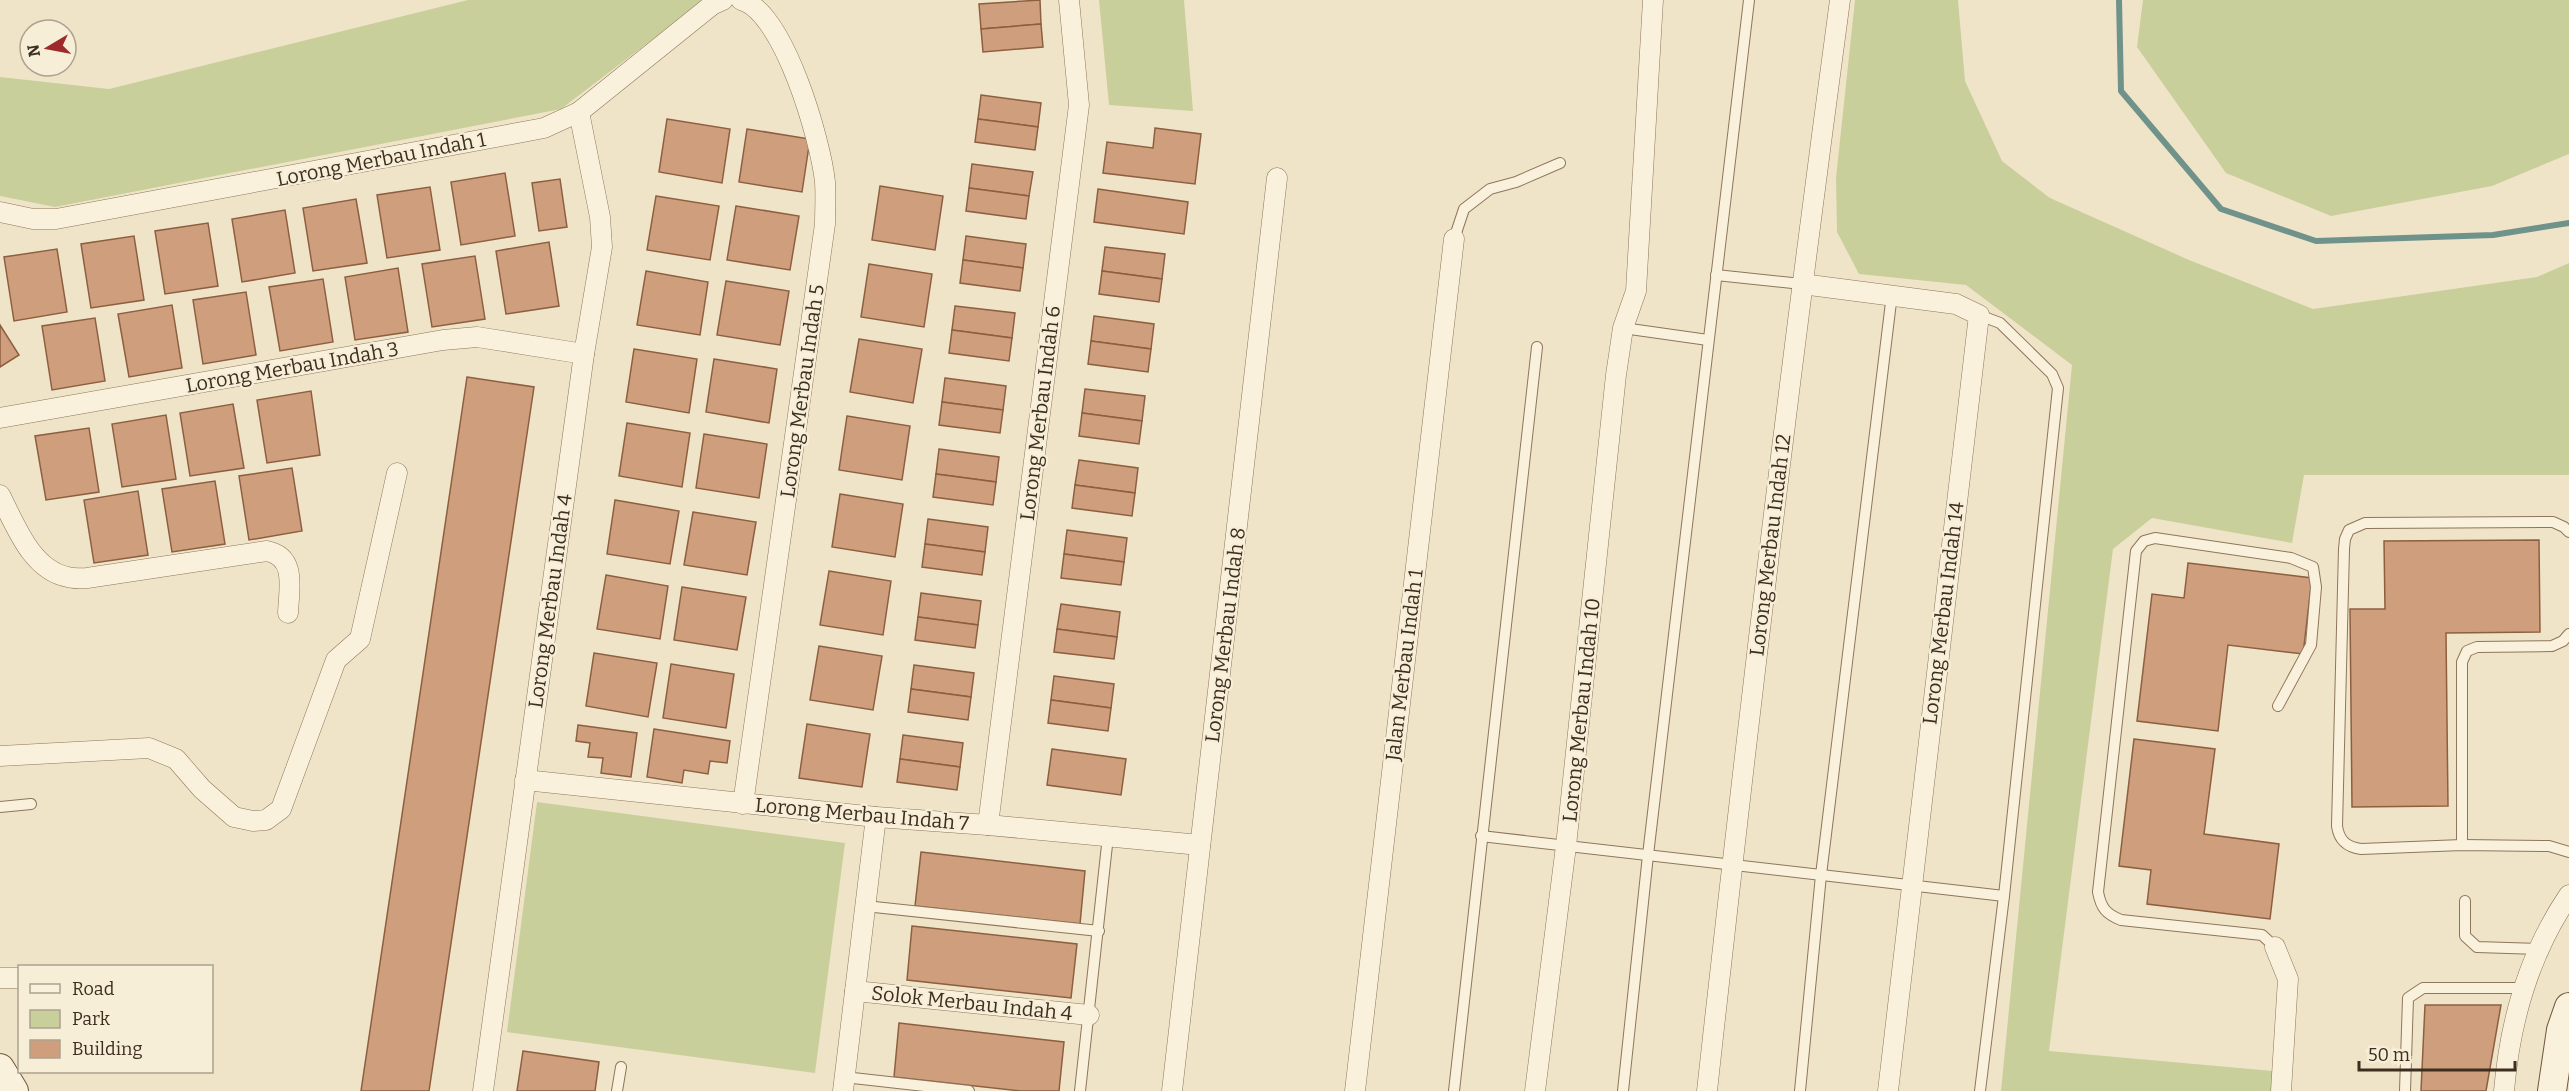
<svg xmlns="http://www.w3.org/2000/svg" width="2569" height="1091" font-family="Bitter,serif">
	<style>
		.green { fill: #c9cf9b }
		.lines { fill: none; stroke-linecap: round; stroke-linejoin: round }
		.stream { stroke: #6f938a; stroke-width: 6 }
		.building { fill: #cf9f7d; stroke: #8d5f41; stroke-width: 1.5 }
		.lane-casing { stroke: #8d765c; stroke-width: 12 }
		.street-casing { stroke: #8d765c; stroke-width: 21 }
		.secondary-casing { stroke: #6f573f; stroke-width: 30 }
		.lane { stroke: #faf1dc; stroke-width: 10 }
		.street { stroke: #faf1dc; stroke-width: 20 }
		.secondary { stroke: #faf1dc; stroke-width: 28 }
		.labels { text-anchor: middle; stroke-width: 4.5; stroke-linejoin: round; paint-order: stroke }
		.street-label { font-size: 20px; fill: #3d2e20; stroke: #f7eed8 }
	</style>
	<rect width="100%" height="100%" fill="#f0e4c8"/>
	<g class="green">
		<path d="M468,0H704L561,109L55,207L0,196V77L109,89Z"/>
		<path d="M1099,0H1184L1193,111L1109,105Z"/>
		<path d="M1855,0H1958L1965,81L2002,161L2050,198L2189,260L2313,309L2537,277L2569,263V475H2304L2292,543L2152,518L2113,549L2049,1051L2273,1071L2271,1091H2001L2072,365L1966,285L1859,274L1837,232L1836,178Z"/>
		<path d="M2143,0H2569V154L2492,186L2331,216L2226,173L2137,47Z"/>
		<path d="M537,802L845,843L815,1073L507,1032Z"/>
	</g>
	<g class="lines">
		<path class="stream" d="M2119,0L2121,91L2221,209L2316,241L2493,235L2569,223"/>
	</g>
	<g class="building">
		<path d="M1040,0L1041,24L981,29L979,4Z"/>
		<path d="M1041,24L1043,47L983,52L981,29Z"/>
		<path d="M981,95L1041,103L1038,127L978,119Z"/>
		<path d="M667,119L730,129L722,183L659,172Z"/>
		<path d="M978,119L1038,127L1035,150L975,142Z"/>
		<path d="M1155,128L1201,134L1195,184L1103,173L1107,142L1153,148Z"/>
		<path d="M747,129L810,139L802,192L739,182Z"/>
		<path d="M972,164L1033,172L1029,196L969,188Z"/>
		<path d="M505,173L515,236L461,245L451,182Z"/>
		<path d="M560,179L567,227L539,231L532,183Z"/>
		<path d="M880,186L943,196L935,250L872,240Z"/>
		<path d="M430,187L440,250L387,258L377,195Z"/>
		<path d="M969,188L1029,196L1026,219L966,211Z"/>
		<path d="M1098,189L1188,202L1184,234L1094,222Z"/>
		<path d="M656,196L719,206L710,260L647,250Z"/>
		<path d="M356,199L367,263L313,271L303,208Z"/>
		<path d="M736,206L799,216L790,270L727,260Z"/>
		<path d="M285,210L295,273L242,282L232,219Z"/>
		<path d="M208,223L218,286L165,294L155,231Z"/>
		<path d="M134,236L144,300L91,308L81,244Z"/>
		<path d="M966,236L1026,244L1023,268L963,260Z"/>
		<path d="M549,242L559,306L506,314L496,251Z"/>
		<path d="M1105,247L1165,254L1162,279L1102,271Z"/>
		<path d="M57,249L67,312L14,321L4,257Z"/>
		<path d="M475,256L485,319L432,327L422,264Z"/>
		<path d="M963,260L1023,268L1020,291L960,283Z"/>
		<path d="M869,264L932,274L924,327L861,317Z"/>
		<path d="M398,268L408,332L355,340L345,277Z"/>
		<path d="M646,271L708,282L700,335L637,325Z"/>
		<path d="M1102,271L1162,279L1159,302L1099,294Z"/>
		<path d="M323,279L333,342L280,351L269,287Z"/>
		<path d="M726,281L789,291L780,345L717,335Z"/>
		<path d="M246,292L256,355L203,364L193,300Z"/>
		<path d="M172,305L182,368L129,377L118,314Z"/>
		<path d="M955,306L1015,313L1012,338L952,330Z"/>
		<path d="M1094,316L1154,324L1151,349L1091,341Z"/>
		<path d="M95,318L105,381L52,390L42,326Z"/>
		<path d="M0,325L19,355L0,367Z"/>
		<path d="M952,330L1012,338L1009,361L949,353Z"/>
		<path d="M859,339L922,349L913,403L850,392Z"/>
		<path d="M1091,341L1151,349L1148,372L1088,364Z"/>
		<path d="M634,349L697,359L689,413L626,402Z"/>
		<path d="M714,359L777,369L769,423L706,412Z"/>
		<path d="M467,377L534,387L429,1091H361Z"/>
		<path d="M945,378L1006,386L1003,410L942,402Z"/>
		<path d="M1085,389L1145,396L1142,421L1082,413Z"/>
		<path d="M311,391L320,455L267,463L257,400Z"/>
		<path d="M942,402L1003,410L1000,433L939,425Z"/>
		<path d="M233,404L244,468L190,476L180,413Z"/>
		<path d="M1082,413L1142,421L1139,444L1079,436Z"/>
		<path d="M166,415L176,479L122,487L112,424Z"/>
		<path d="M847,416L910,426L902,480L839,470Z"/>
		<path d="M627,423L690,433L682,487L619,476Z"/>
		<path d="M89,428L99,492L46,500L35,436Z"/>
		<path d="M704,434L767,444L759,498L696,488Z"/>
		<path d="M939,449L999,457L996,482L936,474Z"/>
		<path d="M1079,460L1138,468L1135,493L1075,485Z"/>
		<path d="M292,468L302,531L249,540L239,476Z"/>
		<path d="M936,474L996,482L993,505L933,497Z"/>
		<path d="M215,481L225,544L172,552L162,489Z"/>
		<path d="M1075,485L1135,493L1132,516L1072,508Z"/>
		<path d="M138,491L148,555L94,563L84,500Z"/>
		<path d="M840,494L903,504L895,557L832,547Z"/>
		<path d="M615,500L679,511L670,564L607,554Z"/>
		<path d="M693,512L756,522L747,575L684,565Z"/>
		<path d="M928,519L988,527L985,552L925,544Z"/>
		<path d="M1067,530L1127,538L1124,562L1064,554Z"/>
		<path d="M2539,540L2540,632L2446,633L2448,806L2352,807L2350,609H2385L2384,541Z"/>
		<path d="M925,544L985,552L982,575L922,567Z"/>
		<path d="M1064,554L1124,562L1121,585L1061,578Z"/>
		<path d="M2188,563L2312,578L2303,654L2228,645L2218,731L2137,721L2152,594L2184,598Z"/>
		<path d="M829,571L891,581L883,635L820,625Z"/>
		<path d="M606,575L668,586L660,639L597,629Z"/>
		<path d="M682,587L746,597L737,650L674,640Z"/>
		<path d="M921,593L981,601L978,625L918,617Z"/>
		<path d="M1061,604L1120,612L1117,637L1057,629Z"/>
		<path d="M918,617L978,625L975,648L915,640Z"/>
		<path d="M1057,629L1117,637L1114,659L1054,652Z"/>
		<path d="M819,646L882,656L873,710L810,700Z"/>
		<path d="M594,653L657,663L648,717L586,706Z"/>
		<path d="M671,664L734,674L726,728L663,718Z"/>
		<path d="M914,665L974,673L971,697L911,689Z"/>
		<path d="M1054,676L1114,684L1111,708L1051,700Z"/>
		<path d="M911,689L971,697L968,720L908,712Z"/>
		<path d="M1051,700L1111,708L1108,731L1048,723Z"/>
		<path d="M807,724L870,734L862,787L799,778Z"/>
		<path d="M578,725L637,733L631,777L601,773L603,758L588,757L590,743L576,741Z"/>
		<path d="M654,729L730,741L727,763L710,761L708,774L684,770L682,783L647,777Z"/>
		<path d="M903,735L963,743L960,767L900,759Z"/>
		<path d="M2134,739L2215,749L2204,834L2279,844L2270,919L2147,904L2151,870L2119,866Z"/>
		<path d="M1052,749L1126,759L1121,795L1047,785Z"/>
		<path d="M900,759L960,767L957,790L897,782Z"/>
		<path d="M921,852L1085,871L1080,924L915,906Z"/>
		<path d="M912,926L1077,944L1071,998L907,980Z"/>
		<path d="M2425,1005H2501L2486,1091H2421Z"/>
		<path d="M899,1023L1064,1042L1059,1091H1021L894,1077Z"/>
		<path d="M523,1051L599,1062L595,1091H517Z"/>
	</g>
	<g class="lines">
		<defs>
			<g id="lane">
				<path d="M1454,239L1464,209L1490,189L1516,182L1560,163"/>
				<path d="M1716,275L1802,284"/>
				<path d="M1979,315L2000,323L2052,374L2058,388L2004,896L1980,1091"/>
				<path d="M1623,328L1708,340"/>
				<path d="M2569,532L2564,527L2553,522L2365,523L2349,530L2345,539L2344,549L2337,826C2339,841 2347,847 2361,849L2462,845L2549,846L2569,852"/>
				<path d="M0,807L31,804"/>
				<path d="M1481,836L2004,896"/>
				<path d="M2462,845V662L2467,651L2477,647L2552,646L2563,641L2569,634"/>
				<path d="M2465,901V936L2477,947L2539,949"/>
				<path d="M865,906L1099,931"/>
				<path d="M2275,947L2262,935L2121,920C2106,914 2101,908 2098,892L2136,551L2144,541L2155,538L2291,558L2313,567L2316,587L2311,645L2278,706"/>
				<path d="M844,1077L969,1091"/>
				<path d="M617,1091L621,1067"/>
				<path d="M1080,1091L1108,836"/>
				<path d="M1454,1091L1537,347"/>
				<path d="M1623,1091L1648,855L1749,0"/>
				<path d="M1800,1091L1821,875L1892,294"/>
				<path d="M2405,1091L2408,998L2423,988H2522"/>
			</g>
			<g id="street">
				<path d="M741,0C784,11 821,142 825,182C826,196 825,210 825,224L743,804"/>
				<path d="M0,212L33,219H56L544,128L579,112L712,5L723,0"/>
				<path d="M1802,284L1956,304L1979,315L1888,1091"/>
				<path d="M0,418L443,340L477,337L584,354"/>
				<path d="M0,495C15,524 31,570 68,577C74,579 81,578 87,578L267,551C297,557 289,589 288,613"/>
				<path d="M0,756L149,748L176,759L202,789L234,817L253,821L266,820L281,809L336,660L360,639L397,473"/>
				<path d="M525,780L876,817L988,825L1200,845"/>
				<path d="M988,825L1079,105L1069,0"/>
				<path d="M2275,947L2288,979L2281,1091"/>
				<path d="M0,978H20"/>
				<path d="M855,991L1089,1015"/>
				<path d="M483,1091L584,354L602,247L600,217L579,112"/>
				<path d="M843,1091L876,817"/>
				<path d="M1172,1091L1277,178"/>
				<path d="M1355,1091L1454,239"/>
				<path d="M1535,1091L1566,846L1616,375L1623,328L1636,291L1653,0"/>
				<path d="M1707,1091C1747,727 1791,363 1840,0"/>
				<path d="M2504,1091C2510,1020 2529,954 2569,895"/>
			</g>
			<g id="secondary">
				<path d="M0,1068L14,1091"/>
				<path d="M2552,1091L2561,1030L2569,1007"/>
			</g>
		</defs>
		<use href="#lane" class="lane-casing"/>
		<use href="#street" class="street-casing"/>
		<use href="#secondary" class="secondary-casing"/>
		<use href="#lane" class="lane"/>
		<use href="#street" class="street"/>
		<use href="#secondary" class="secondary"/>
	</g>
	<g class="labels">
		<g class="street-label">
			<text transform="translate(381 159) rotate(-11)" y="7">Lorong Merbau Indah 1</text>
			<text transform="translate(292 367) rotate(-10)" y="7">Lorong Merbau Indah 3</text>
			<text transform="translate(802 391) rotate(-82)" y="7">Lorong Merbau Indah 5</text>
			<text transform="translate(1040 413) rotate(-83)" y="7">Lorong Merbau Indah 6</text>
			<text transform="translate(1770 545) rotate(-83)" y="7">Lorong Merbau Indah 12</text>
			<text transform="translate(550 601) rotate(-82)" y="7">Lorong Merbau Indah 4</text>
			<text transform="translate(1943 613) rotate(-83)" y="7">Lorong Merbau Indah 14</text>
			<text transform="translate(1225 635) rotate(-83)" y="7">Lorong Merbau Indah 8</text>
			<text transform="translate(1404 665) rotate(-83)" y="7">Jalan Merbau Indah 1</text>
			<text transform="translate(1581 710) rotate(-84)" y="7">Lorong Merbau Indah 10</text>
			<text transform="translate(862 814) rotate(5)" y="7">Lorong Merbau Indah 7</text>
			<text transform="translate(972 1003) rotate(6)" y="7">Solok Merbau Indah 4</text>
		</g>
	</g>
	<rect x="18" y="965" width="195" height="108" fill="#f7eed8" stroke="#ada18e" stroke-width="1.5"/>
	<rect x="30" y="984" width="30" height="9" fill="#faf1dc" stroke="#ada18e" stroke-width="1.5"/>
	<text x="72" y="995" font-size="18" fill="#3d2e20">Road</text>
	<rect x="30" y="1010" width="30" height="18" fill="#c9cf9b" stroke="#ada18e" stroke-width="1.5"/>
	<text x="72" y="1025" font-size="18" fill="#3d2e20">Park</text>
	<rect x="30" y="1040" width="30" height="18" fill="#cf9f7d" stroke="#ada18e" stroke-width="1.5"/>
	<text x="72" y="1055" font-size="18" fill="#3d2e20">Building</text>
	<g transform="translate(48 48) rotate(260)"><circle r="28" fill="#f7eed8" stroke="#ada18e" stroke-width="1.5"/>
	<path d="M0-4.5L10 22L0 15L-10 22Z" fill="#9e2a2b"/>
	<text y="-9" font-size="16" font-weight="bold" text-anchor="middle" fill="#3d2e20">N</text>
	</g>
	<path d="M2359 1061v9h156v-9" fill="none" stroke="#3d2e20" stroke-width="3"/>
	<text x="2368" y="1061" font-size="18" fill="#3d2e20" stroke="#f7eed8" stroke-width="4.5" paint-order="stroke">50 m</text>
</svg>
